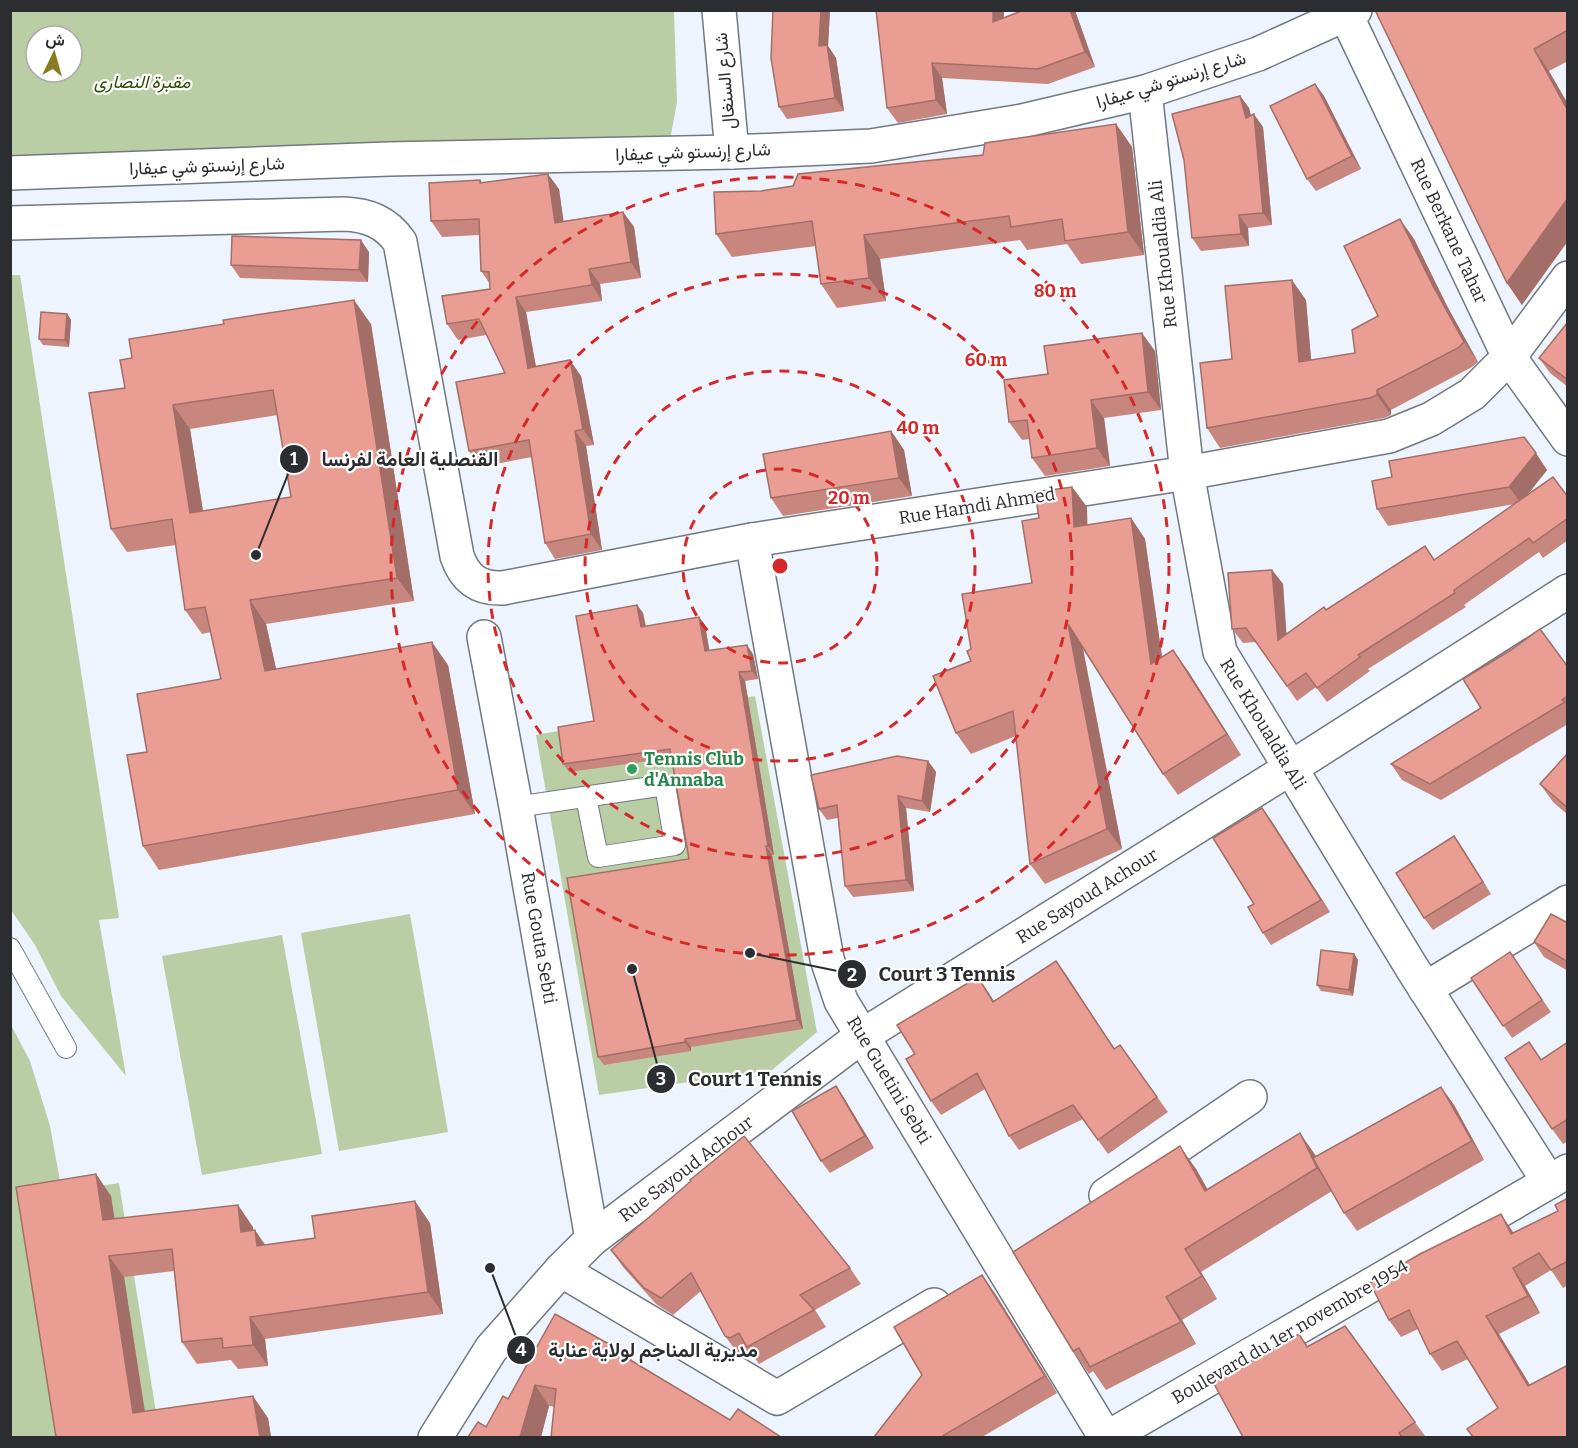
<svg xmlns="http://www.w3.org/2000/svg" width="1578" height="1448" font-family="Bitter,Vazirmatn,serif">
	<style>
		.green { fill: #b9cea4; fill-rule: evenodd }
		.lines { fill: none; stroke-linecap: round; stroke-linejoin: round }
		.service-casing { stroke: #71787f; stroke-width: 22 }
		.minor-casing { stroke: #71787f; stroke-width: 36 }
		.secondary-casing { stroke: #71787f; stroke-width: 36 }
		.primary-casing { stroke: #71787f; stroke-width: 36 }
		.service { stroke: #fff; stroke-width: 20 }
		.minor { stroke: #fff; stroke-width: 33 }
		.secondary { stroke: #fff; stroke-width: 33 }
		.primary { stroke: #fff; stroke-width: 33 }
		.wall { fill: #c8877e; fill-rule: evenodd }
		.shaded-wall { fill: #a36e67 }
		.building { fill: #e99d93; stroke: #a36e67; stroke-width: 1.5; fill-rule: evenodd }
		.ring { fill: none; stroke: #d62828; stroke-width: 3; stroke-dasharray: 10 8 }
		.leisure-dot { fill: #2e9e5b; stroke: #fff; stroke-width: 2 }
		.labels { text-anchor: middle; stroke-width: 4.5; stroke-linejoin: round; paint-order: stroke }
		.street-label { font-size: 18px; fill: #2b2d31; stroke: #fff }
		.park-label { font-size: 18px; font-style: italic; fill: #314b03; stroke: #fff }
		.leisure-label { font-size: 18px; font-weight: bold; fill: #27864d; stroke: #fff; text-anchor: start }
		.centre { fill: #d62828; stroke: #fff; stroke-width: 3 }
		.ring-label { font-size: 18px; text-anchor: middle; font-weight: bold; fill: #d62828; stroke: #fff; stroke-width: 4.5; stroke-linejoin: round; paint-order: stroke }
		.leader { fill: none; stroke: #2b2d31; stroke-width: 2 }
		.callout-dot { fill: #2b2d31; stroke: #fff; stroke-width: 2 }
		.mark-label { font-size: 18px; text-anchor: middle; font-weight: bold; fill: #fff }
		.callout-label { font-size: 20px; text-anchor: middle; font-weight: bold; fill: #2b2d31; stroke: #fff; stroke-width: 4.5; stroke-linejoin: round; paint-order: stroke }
	</style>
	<rect width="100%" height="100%" fill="#edf4fd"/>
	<g class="green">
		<path d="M10,11H674L677,102L670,140L11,156ZM36,36H72V72H36Z"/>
		<path d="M11,275H20L119,918L99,920L126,1076L61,996L35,945L11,910Z"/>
		<path d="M755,696L817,1032L772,1070L599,1095L536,735Z"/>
		<path d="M410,914L448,1132L339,1151L301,933Z"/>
		<path d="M282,935L322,1154L202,1175L162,956Z"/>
		<path d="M10,1023L30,1061L50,1126L62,1192L119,1183L160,1437H11Z"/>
	</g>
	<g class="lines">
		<defs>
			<g id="service">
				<path d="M516,807L665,785L675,845L598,857L586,797"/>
				<path d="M10,948L66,1048"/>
			</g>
			<g id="minor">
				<path d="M719,10L732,152"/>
				<path d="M1346,15L1509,357L1568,439"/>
				<path d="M1145,92L1187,473L1220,652L1412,968L1549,1182"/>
				<path d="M752,540L827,959L841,1001L1106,1438"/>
				<path d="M484,637L516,807L592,1239"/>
				<path d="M1425,989L1568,902"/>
				<path d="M1106,1195L1250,1097"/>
				<path d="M561,1270L777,1398L934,1305"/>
			</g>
			<g id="secondary">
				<path d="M10,173L389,159L732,152L871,146L1022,121L1145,92L1258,54L1355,10"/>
				<path d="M10,223L344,214C368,215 386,222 400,242L457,556C465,579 479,589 503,588L752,540L1187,473L1389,436L1431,419L1472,394L1509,357L1568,278"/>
				<path d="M435,1438L491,1349L561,1270L592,1239L862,1036L1289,769L1568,591"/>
			</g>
			<path id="primary" d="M1107,1438L1568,1171"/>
		</defs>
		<use href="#service" class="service-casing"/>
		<use href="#minor" class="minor-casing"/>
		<use href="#secondary" class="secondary-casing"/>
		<use href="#primary" class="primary-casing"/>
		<use href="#service" class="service"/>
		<use href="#minor" class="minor"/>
		<use href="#secondary" class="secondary"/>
		<use href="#primary" class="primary"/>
	</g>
	<g class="wall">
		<path d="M773,10H830L828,46L836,58L844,111L787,119L779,107Z"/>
		<path d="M876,10H1004V18L1024,10H1075L1095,67L1048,84L942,78L947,114L898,123L887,108Z"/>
		<path d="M1375,10H1568V61L1549,71L1522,305L1507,283Z"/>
		<path d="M1315,84L1324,96L1361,169L1316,191L1307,179Z"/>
		<path d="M1240,96L1249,108L1251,116L1263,127L1272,225L1248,228L1249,246L1201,251L1192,238Z"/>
		<path d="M1116,124L1132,147L1144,255L1081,264L1067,244L1027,250L1020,240L880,259L886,301L837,308L821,284L816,246L732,257L716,234L761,191L983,155Z"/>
		<path d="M480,180L482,182L559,189L563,221L623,212L634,227L641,278L600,284L602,301L526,312L536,367L581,376L594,445L586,446L602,550L555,559L545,543L532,457L480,467L469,451L505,373L486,335L458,340L447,324L490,289V284L481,271L479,235L442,237L431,221Z"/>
		<path d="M1414,239L1447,306L1478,362L1472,367L1391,410V415L1384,418L1220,448L1207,428L1232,359L1306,300L1311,360L1355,353L1378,316Z"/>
		<path d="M369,252L368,282L240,278L231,265Z"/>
		<path d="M67,314L71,320L69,347L43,345L39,339Z"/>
		<path d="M1568,322V387L1550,373L1539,358Z"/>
		<path d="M371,324L414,601L266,624L276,669L448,665L475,814L159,870L143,846L147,752L221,679L211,632L202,634L185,610L176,545L127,552L111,529L125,388L132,358ZM278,415L291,497L203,511L190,429Z"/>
		<path d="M1155,351L1161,410L1104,418L1110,466L1045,476L1032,458L1030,439L1022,440L1009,422L1048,374Z"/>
		<path d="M891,431L904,450L912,496L783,516L771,498Z"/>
		<path d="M1547,470L1526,496L1568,497V540L1543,558L1539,552L1464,605L1466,607L1368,669L1370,671L1327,702L1316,687L1297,701L1256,642L1243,643L1232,629L1272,570L1283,584L1286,634L1326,610L1435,560L1515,504L1388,526L1377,509Z"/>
		<path d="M1072,487L1087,507V525L1131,518L1145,539L1162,657L1188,671L1241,755L1178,795L1163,774L1083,648L1122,849L1045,884L1030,864L1016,736L971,754L956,733L971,661V649L1032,583L1039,518Z"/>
		<path d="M637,605L643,613L646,626L699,617L705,625L709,650L753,654L758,679L745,681L774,855H772L803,1029L691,1047V1051L604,1065L598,1057L689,859L671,758L569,772L563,764L594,721Z"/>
		<path d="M1568,667V724L1441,800L1402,780L1391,764L1481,708Z"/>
		<path d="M1568,753V815L1553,802L1540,784Z"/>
		<path d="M928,761L936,772L930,812L906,808L914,891L853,897L845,886L838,818L827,820L819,809Z"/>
		<path d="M1262,808L1330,912L1271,945L1263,933L1254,904Z"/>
		<path d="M1454,836L1491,894L1433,930L1424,918Z"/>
		<path d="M1568,919V971L1544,957L1534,942L1566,922Z"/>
		<path d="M1510,952L1551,1012L1512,1038L1471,978Z"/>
		<path d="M1354,954L1358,960L1353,996L1321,991L1317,985Z"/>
		<path d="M1056,961L1115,1049L1120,1045L1168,1112L1108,1154L1083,1119L1019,1150L1009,1136L985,1089L941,1115L931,1101L915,1054L988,992L994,1001Z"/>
		<path d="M1568,1042V1141L1563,1144L1552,1129L1541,1059Z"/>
		<path d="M836,1086L844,1098L874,1148L830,1173L821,1161Z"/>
		<path d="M1441,1087L1454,1105L1484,1160L1357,1231L1344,1213L1332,1191L1201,1272L1217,1299L1182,1320L1196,1344L1106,1390L1093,1371L1089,1374L1073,1351L1196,1169L1207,1189L1316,1156Z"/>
		<path d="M96,1174L111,1196L114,1218L253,1227V1231L265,1245L430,1223L443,1314L265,1339L268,1366L238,1369L231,1360L197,1364L182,1342L174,1271L124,1277L145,1411L268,1418L271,1437H56Z"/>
		<path d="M1568,1198V1285L1563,1288L1551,1270L1525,1286L1540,1313L1499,1334L1498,1408L1468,1359L1442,1371L1430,1354L1418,1329L1401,1337L1389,1320L1514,1232L1558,1211Z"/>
		<path d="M611,1250L850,1268L861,1284L815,1310L826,1327L759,1364L750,1351L741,1355L737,1352L725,1336L701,1291L673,1315L656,1304L623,1267Z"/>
		<path d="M994,1292L1057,1393L982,1437H874Z"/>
		<path d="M555,1314L627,1354L633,1361L730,1420L781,1437L549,1406L541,1437H468L486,1427L508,1399Z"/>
		<path d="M1345,1326L1425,1436L1424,1437H1243L1299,1334L1308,1347Z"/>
	</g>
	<g class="shaded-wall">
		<path d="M821,10H830L828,46L836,58L844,111L835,98L819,46Z"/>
		<path d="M993,10H1004L1003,37L993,22Z"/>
		<path d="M1070,10L1075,11L1095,67L1085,52Z"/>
		<path d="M1534,49L1549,71L1568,104V111Z"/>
		<path d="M932,63L942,78L947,114L936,100Z"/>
		<path d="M1315,84L1324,96L1361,169L1352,156Z"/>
		<path d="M1240,96L1249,108L1255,131L1246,118Z"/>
		<path d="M1254,114L1263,127L1272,225L1263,213Z"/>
		<path d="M1116,124L1132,147L1144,255L1128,232Z"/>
		<path d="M548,174L559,189L566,238L555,223Z"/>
		<path d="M1568,198V241L1522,305L1507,283Z"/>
		<path d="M623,212L634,227L641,278L631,262Z"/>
		<path d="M1239,215L1248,228L1249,246L1241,234Z"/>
		<path d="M1400,219L1414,239L1447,306L1478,362L1464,342L1433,286Z"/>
		<path d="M864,235L880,259L886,301L869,278Z"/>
		<path d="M361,240L369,252L368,282L359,270Z"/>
		<path d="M589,269L600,284L602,301L592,285Z"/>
		<path d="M1292,280L1306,300L1313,382L1299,362Z"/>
		<path d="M516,297L526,312L539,384L528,368Z"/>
		<path d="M354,300L371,324L414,601L397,578Z"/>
		<path d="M67,314L71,320L69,347L65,340Z"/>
		<path d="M1142,333L1155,351L1161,410L1148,392Z"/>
		<path d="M570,360L581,376L594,445L583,429Z"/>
		<path d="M1377,390L1391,410V415L1377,395Z"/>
		<path d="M1091,400L1104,418L1110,466L1097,448Z"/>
		<path d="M173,405L190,429L207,537L190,513Z"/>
		<path d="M575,431L586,446L602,550L591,534Z"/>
		<path d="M891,431L904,450L912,496L899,478Z"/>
		<path d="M1536,453L1547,470L1521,503L1509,487Z"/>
		<path d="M1072,487L1087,507L1088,548L1074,527Z"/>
		<path d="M1131,518L1145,539L1166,685L1151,664Z"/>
		<path d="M1272,570L1283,584L1288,655L1278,640Z"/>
		<path d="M250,600L266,624L282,695L265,671Z"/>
		<path d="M637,605L643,613L647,635L641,627Z"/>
		<path d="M699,617L705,625L711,659L705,651Z"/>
		<path d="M1068,624L1082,645L1122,849L1107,829Z"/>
		<path d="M432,642L448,665L475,814L458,790Z"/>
		<path d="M747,645L753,654L758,679L752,671Z"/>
		<path d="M1173,650L1188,671L1241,755L1227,734Z"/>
		<path d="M739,672L745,681L774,855L768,846Z"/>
		<path d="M928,761L936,772L930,812L922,801Z"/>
		<path d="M898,796L906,808L914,891L906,880Z"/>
		<path d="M1262,808L1271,820L1330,912L1321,900Z"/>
		<path d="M1454,836L1463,849L1491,894L1483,882Z"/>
		<path d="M766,846L772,855L803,1029L797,1020Z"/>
		<path d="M1354,954L1358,960L1353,996L1349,990Z"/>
		<path d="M1056,961L1067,976L1124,1064L1114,1049Z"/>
		<path d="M978,977L988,992L1003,1017L993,1002Z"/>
		<path d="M685,1039L691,1047V1051L685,1042Z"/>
		<path d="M836,1086L844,1098L874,1148L865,1136Z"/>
		<path d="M1441,1087L1454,1105L1484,1160L1472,1141Z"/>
		<path d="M1300,1133L1316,1156L1332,1191L1317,1168Z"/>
		<path d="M1180,1146L1196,1169L1221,1213L1205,1191Z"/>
		<path d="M96,1174L111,1196L118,1241L103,1220Z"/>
		<path d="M415,1201L430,1223L443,1314L428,1292Z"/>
		<path d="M238,1205L253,1227L256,1254L241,1232Z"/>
		<path d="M1501,1214L1513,1232L1523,1251L1511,1234Z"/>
		<path d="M255,1230L270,1252L257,1246Z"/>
		<path d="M1185,1249L1201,1272L1217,1299L1202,1276Z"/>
		<path d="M109,1256L124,1277L148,1434L133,1413Z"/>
		<path d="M1513,1268L1525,1286L1540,1313L1528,1296Z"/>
		<path d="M982,1275L994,1292L1057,1393L1045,1376Z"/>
		<path d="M1166,1297L1182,1320L1196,1344L1181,1322Z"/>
		<path d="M1486,1316L1499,1334L1541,1403L1528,1386Z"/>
		<path d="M250,1317L265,1339L268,1366L253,1345Z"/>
		<path d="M535,1385L549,1406L541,1437H520Z"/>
		<path d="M253,1396L268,1418L271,1437H260Z"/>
	</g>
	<g class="building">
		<path d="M773,10H821L819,46L827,45L835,98L779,107L771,58Z"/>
		<path d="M876,10H993V22L1024,10H1070L1085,52L1038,69L932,63L936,100L887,108Z"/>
		<path d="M1375,10H1568V30L1534,49L1568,111V198L1507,283Z"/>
		<path d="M1315,84L1352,156L1307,179L1270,106Z"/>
		<path d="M1240,96L1246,118L1254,114L1263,213L1239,215L1241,234L1192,238L1184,160L1172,114Z"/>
		<path d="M1116,124L1128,232L1065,241L1062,219L1011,227L1009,216L864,235L869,278L821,284L812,221L716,234L714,192L761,191L793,186L798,174L983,155L985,143Z"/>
		<path d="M548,174L555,223L623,212L631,262L589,269L592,285L516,297L528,368L570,360L583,429L575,431L591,534L545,543L529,440L469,451L456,382L505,373L479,319L447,324L442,296L490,289L489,272L481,271L479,219L431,221L429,183L480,180V183Z"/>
		<path d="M1400,219L1433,286L1464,342L1458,348L1377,390V395L1370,398L1207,428L1200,363L1232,359L1225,286L1292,280L1299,362L1355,353L1352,330L1378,316L1344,246Z"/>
		<path d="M232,236L361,240L359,270L231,265Z"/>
		<path d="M354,300L397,578L250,600L265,671L432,642L458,790L143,846L127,755L147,752L137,694L221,679L205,607L185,610L172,519L111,529L89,393L125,388L120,360L132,358L129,339L224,324L223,320ZM273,390L291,497L190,513L173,405Z"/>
		<path d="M41,312L67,314L65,340L39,339Z"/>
		<path d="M1568,322V380L1539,358Z"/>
		<path d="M1142,333L1148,392L1091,400L1097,448L1032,458L1027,420L1009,422L1004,380L1048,374L1044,346Z"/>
		<path d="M891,431L899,478L771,498L763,454Z"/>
		<path d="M1524,437L1536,453L1509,487L1377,509L1372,481L1392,477L1389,461Z"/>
		<path d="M1553,477L1568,497V518L1533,543L1529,538L1454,590L1455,593L1358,655L1360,657L1317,688L1306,673L1287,686L1246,628L1232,629L1228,573L1272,570L1278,640L1324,607L1326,610L1425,546L1434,560Z"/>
		<path d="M1072,487L1074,527L1131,518L1151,664L1173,650L1227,734L1163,774L1068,624L1107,829L1030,864L1013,711L956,733L933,676L971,661L967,651L971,649L962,594L1032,583L1022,521L1039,518L1035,492Z"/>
		<path d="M637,605L641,627L699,617L705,651L747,645L752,671L739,672L768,846H766L797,1020L685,1039V1042L598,1057L567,878L689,859L670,749L563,764L558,727L594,721L576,616Z"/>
		<path d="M1540,629L1568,667V696L1562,700L1565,702L1430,784L1391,764L1481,708L1463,679L1511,650Z"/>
		<path d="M1568,753V808L1540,784Z"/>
		<path d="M897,756L928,761L922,801L898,796L906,880L845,886L837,805L819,809L811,775Z"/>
		<path d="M1262,808L1321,900L1263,933L1248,907L1254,904L1213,838Z"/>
		<path d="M1454,836L1483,882L1424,918L1396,873Z"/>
		<path d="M1551,914L1566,922L1568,919V962L1534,942Z"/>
		<path d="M1321,950L1354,954L1349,990L1317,985Z"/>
		<path d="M1510,952L1542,1000L1503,1026L1471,978Z"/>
		<path d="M1056,961L1114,1049L1120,1045L1157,1097L1098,1140L1073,1105L1009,1136L977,1073L931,1101L906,1059L915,1054L897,1025L978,977L993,1002Z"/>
		<path d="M1529,1042L1541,1060L1568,1042V1119L1552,1129L1505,1058Z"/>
		<path d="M836,1086L865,1136L821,1161L792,1111Z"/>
		<path d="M1441,1087L1472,1141L1344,1213L1313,1158Z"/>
		<path d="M1300,1133L1317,1168L1185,1249L1202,1276L1166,1297L1181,1322L1090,1367L1079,1348L1073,1351L1013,1252L1180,1146L1205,1191Z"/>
		<path d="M744,1136L850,1268L800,1295L814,1310L747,1347L739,1333L730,1338L725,1336L691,1273L661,1298L644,1288L611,1250L691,1181L690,1180Z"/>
		<path d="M96,1174L103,1220L238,1205L241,1232L255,1230L257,1246L315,1238L312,1216L415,1201L428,1292L250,1317L253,1345L223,1348L222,1338L182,1342L172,1249L109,1256L133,1413L253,1396L260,1437H56L16,1187Z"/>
		<path d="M1568,1198V1261L1551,1270L1539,1253L1513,1268L1528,1296L1486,1316L1528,1386L1566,1366L1568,1370V1437H1473L1467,1429L1498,1408L1457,1341L1430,1354L1409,1310L1389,1320L1370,1283L1420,1254L1501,1214L1511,1234L1558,1211L1555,1205Z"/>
		<path d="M982,1275L1045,1376L944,1435L942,1437H874L922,1375L894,1327Z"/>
		<path d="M555,1314L627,1354L625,1357L730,1420L738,1409L781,1437H551L556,1389L535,1385L520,1437H468L478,1422L486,1427L503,1396L508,1399Z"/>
		<path d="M1345,1326L1415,1422L1399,1433L1402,1437H1243L1213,1382L1299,1334L1307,1347Z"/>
	</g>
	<g class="ring">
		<circle cx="780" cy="566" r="97"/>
		<circle cx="780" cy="566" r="195"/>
		<circle cx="780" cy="566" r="292"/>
		<circle cx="780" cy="566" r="389"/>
	</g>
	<circle class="leisure-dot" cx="632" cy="769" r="6"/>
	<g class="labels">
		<g class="street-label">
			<text transform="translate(1171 80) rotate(-17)" y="6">شارع إرنستو شي عيفارا</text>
			<text transform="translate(725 81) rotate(-95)" y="6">شارع السنغال</text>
			<text transform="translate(693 152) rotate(-2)" y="6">شارع إرنستو شي عيفارا</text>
			<text transform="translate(207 166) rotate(-2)" y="6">شارع إرنستو شي عيفارا</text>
			<text transform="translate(1449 231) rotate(65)" y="6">Rue Berkane Tahar</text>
			<text transform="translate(1163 254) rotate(-96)" y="6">Rue Khoualdia Ali</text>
			<text transform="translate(977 506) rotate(-9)" y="6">Rue Hamdi Ahmed</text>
			<text transform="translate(1263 724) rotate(59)" y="6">Rue Khoualdia Ali</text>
			<text transform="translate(1087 896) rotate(-32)" y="6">Rue Sayoud Achour</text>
			<text transform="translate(539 938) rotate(80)" y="6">Rue Gouta Sebti</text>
			<text transform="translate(889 1080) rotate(59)" y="6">Rue Guetini Sebti</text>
			<text transform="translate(686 1169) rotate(-37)" y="6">Rue Sayoud Achour</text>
			<text transform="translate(1290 1332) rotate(-30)" y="6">Boulevard du 1er novembre 1954</text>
		</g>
		<g class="park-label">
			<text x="142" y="88">مقبرة النصارى</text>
		</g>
		<g class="leisure-label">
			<text x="644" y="765">Tennis Club<tspan x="644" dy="21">d'Annaba</tspan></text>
		</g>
	</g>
	<circle cx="780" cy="566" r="9" class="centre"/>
	<g class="ring-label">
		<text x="1055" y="297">80 m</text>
		<text x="986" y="366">60 m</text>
		<text x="918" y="434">40 m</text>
		<text x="849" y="504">20 m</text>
	</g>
	<path class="leader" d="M256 555L294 459M750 953L852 974M632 969L661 1079M490 1268L521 1350"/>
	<g class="callout-dot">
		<circle cx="256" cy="555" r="6"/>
		<circle cx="750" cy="953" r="6"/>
		<circle cx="632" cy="969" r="6"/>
		<circle cx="490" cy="1268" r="6"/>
		<circle cx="294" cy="459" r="15"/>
		<circle cx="852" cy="974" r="15"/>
		<circle cx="661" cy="1079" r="15"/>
		<circle cx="521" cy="1350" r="15"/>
	</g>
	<g class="mark-label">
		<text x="294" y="465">1</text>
		<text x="852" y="981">2</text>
		<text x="661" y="1085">3</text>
		<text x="521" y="1356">4</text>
	</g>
	<g class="callout-label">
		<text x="410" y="466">القنصلية العامة لفرنسا</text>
		<text x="947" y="981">Court 3 Tennis</text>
		<text x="755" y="1086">Court 1 Tennis</text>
		<text x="653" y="1357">مديرية المناجم لولاية عنابة</text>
	</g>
	<rect width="1578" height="1448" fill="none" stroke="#2b2d31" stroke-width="24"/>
	<g transform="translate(54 54) rotate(5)"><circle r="28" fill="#ffffff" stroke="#aaabad" stroke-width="1.5"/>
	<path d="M0-4.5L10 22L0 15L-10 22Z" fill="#867b21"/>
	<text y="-9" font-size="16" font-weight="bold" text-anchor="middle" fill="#2b2d31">ش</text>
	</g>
</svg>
